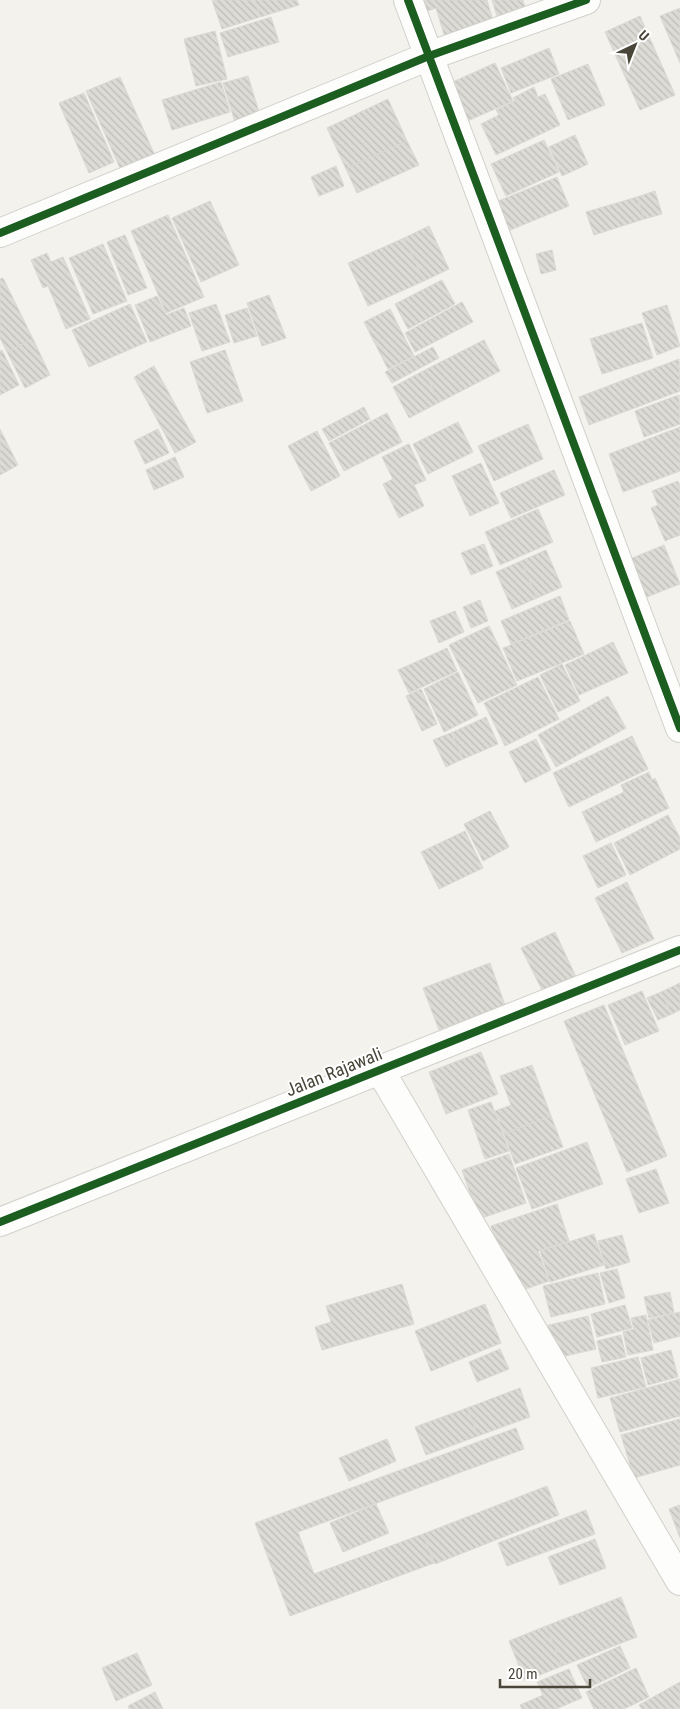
<svg xmlns="http://www.w3.org/2000/svg" width="680" height="1709" font-family="'Roboto Condensed',sans-serif">
	<style>
		.building { fill: url(#building-back-hatch); stroke: #dbd9d3 }
		.lines { fill: none; stroke-linecap: round; stroke-linejoin: round }
		.minor-casing { stroke: #d1d0cb; stroke-width: 30 }
		.minor { stroke: #fdfdfc; stroke-width: 28 }
		.cycleway-casing { stroke: #fff; stroke-width: 11 }
		.cycleway { stroke: #1b5e20; stroke-width: 8 }
		.labels { text-anchor: middle; stroke-width: 4; stroke-linejoin: round; paint-order: stroke }
		.street-label { font-size: 18px; fill: #494539; stroke: #fff }
	</style>
	<defs>
		<pattern id="building-back-hatch" width="6" height="6" patternUnits="userSpaceOnUse" patternTransform="scale(1.25)"><rect width="6" height="6" fill="#dcdbd6"/><path d="M-1 5l2 2M0 0l6 6M5-1l2 2" fill="none" stroke="#bebdb8"/></pattern>
	</defs>
	<rect width="100%" height="100%" fill="#f3f2ed"/>
	<g class="building">
		<path d="M212,0H255L260,17L222,29Z"/>
		<path d="M255,0H297L299,5L260,17Z"/>
		<path d="M424,0H487L495,27L446,41L436,8L427,11Z"/>
		<path d="M492,0H523L527,15L499,23Z"/>
		<path d="M680,8V63L660,16Z"/>
		<path d="M640,16L675,95L640,110L605,32Z"/>
		<path d="M271,17L279,42L228,57L220,33Z"/>
		<path d="M215,31L227,79L196,86L184,39Z"/>
		<path d="M549,48L559,74L511,93L501,68Z"/>
		<path d="M495,63L513,101L463,123L446,85Z"/>
		<path d="M588,64L605,105L568,120L551,79Z"/>
		<path d="M248,76L260,115L235,122L223,83Z"/>
		<path d="M120,77L157,160L123,175L86,91Z"/>
		<path d="M221,82L230,112L172,130L162,100Z"/>
		<path d="M534,87L538,97L545,94L560,125L496,155L481,124L499,115L496,110L515,101L513,98Z"/>
		<path d="M84,93L114,162L89,173L59,103Z"/>
		<path d="M388,99L407,141L346,169L327,128Z"/>
		<path d="M575,135L588,164L562,176L549,147Z"/>
		<path d="M544,140L559,172L506,196L491,164Z"/>
		<path d="M407,141L419,165L357,193L346,169Z"/>
		<path d="M336,166L344,186L319,196L311,177Z"/>
		<path d="M557,177L569,206L503,233L491,204Z"/>
		<path d="M655,191L662,214L644,219L637,197Z"/>
		<path d="M637,197L644,219L594,235L586,212Z"/>
		<path d="M210,201L239,265L201,282L172,218Z"/>
		<path d="M168,215L204,297L166,313L131,231Z"/>
		<path d="M429,226L449,269L424,281L404,238Z"/>
		<path d="M125,235L147,288L128,295L107,242Z"/>
		<path d="M404,238L424,281L368,306L348,263Z"/>
		<path d="M103,244L127,301L93,314L69,258Z"/>
		<path d="M552,250L556,270L541,274L536,254Z"/>
		<path d="M47,253L51,262L63,257L90,319L66,329L48,286L43,288L31,260Z"/>
		<path d="M3,278L33,339L7,352L0,338V279Z"/>
		<path d="M442,280L455,304L408,329L395,304Z"/>
		<path d="M269,295L286,338L262,346L247,303Z"/>
		<path d="M157,296L166,315L184,308L191,326L150,342L135,305Z"/>
		<path d="M462,302L473,322L415,352L405,333Z"/>
		<path d="M130,304L147,342L89,367L72,330Z"/>
		<path d="M216,304L230,342L202,351L189,313Z"/>
		<path d="M667,305L680,346L657,355L642,313Z"/>
		<path d="M247,308L257,336L234,343L225,315Z"/>
		<path d="M390,309L414,356L388,369L364,322Z"/>
		<path d="M642,323L653,358L602,374L590,339Z"/>
		<path d="M33,339L50,375L25,388L7,352Z"/>
		<path d="M484,340L500,371L440,402L423,371Z"/>
		<path d="M433,347L439,358L392,383L385,372Z"/>
		<path d="M2,350L19,385L0,395V351Z"/>
		<path d="M225,350L243,401L207,413L190,362Z"/>
		<path d="M679,359L680,391L589,425L579,397Z"/>
		<path d="M154,366L196,442L175,453L134,377Z"/>
		<path d="M423,371L440,402L409,418L393,387Z"/>
		<path d="M679,395L680,424L644,437L635,411Z"/>
		<path d="M364,407L370,419L329,441L322,429Z"/>
		<path d="M387,413L402,442L344,471L329,443Z"/>
		<path d="M458,422L473,452L428,474L413,444Z"/>
		<path d="M528,424L543,459L494,481L478,446Z"/>
		<path d="M680,427V471L623,492L609,454Z"/>
		<path d="M0,429L18,465L0,475Z"/>
		<path d="M158,429L169,453L145,464L134,441Z"/>
		<path d="M317,431L340,476L311,491L288,446Z"/>
		<path d="M409,444L426,480L414,485L424,506L399,518L383,484L393,479L382,457Z"/>
		<path d="M175,457L184,477L154,490L146,470Z"/>
		<path d="M481,463L499,503L470,516L452,476Z"/>
		<path d="M554,470L565,495L511,518L500,493Z"/>
		<path d="M678,481L680,486V535L665,541L651,508L658,505L652,491Z"/>
		<path d="M538,509L553,542L500,565L485,532Z"/>
		<path d="M484,544L493,566L471,575L461,553Z"/>
		<path d="M664,545L680,584L634,602L618,564Z"/>
		<path d="M546,550L562,587L537,598L521,561Z"/>
		<path d="M521,561L537,598L512,609L496,572Z"/>
		<path d="M560,596L569,620L511,644L501,621Z"/>
		<path d="M480,600L488,621L471,628L463,607Z"/>
		<path d="M455,611L464,632L439,643L430,621Z"/>
		<path d="M570,621L584,654L517,681L503,648Z"/>
		<path d="M489,626L517,685L478,703L449,645Z"/>
		<path d="M613,642L628,673L579,695L565,665Z"/>
		<path d="M447,648L457,671L409,693L398,670Z"/>
		<path d="M562,664L580,701L558,712L540,675Z"/>
		<path d="M458,672L478,715L444,732L424,689Z"/>
		<path d="M538,677L559,719L505,746L484,703Z"/>
		<path d="M421,689L437,724L422,731L406,696Z"/>
		<path d="M608,696L626,728L556,767L538,735Z"/>
		<path d="M486,717L498,744L463,759L451,733Z"/>
		<path d="M451,733L463,759L446,767L433,740Z"/>
		<path d="M632,736L648,769L569,807L553,773Z"/>
		<path d="M536,739L551,770L525,783L509,752Z"/>
		<path d="M649,772L652,780L655,778L669,808L596,842L582,812L624,792L621,785Z"/>
		<path d="M490,811L509,847L483,861L464,824Z"/>
		<path d="M668,815L680,838V849L630,875L614,843Z"/>
		<path d="M465,831L483,868L439,889L421,852Z"/>
		<path d="M611,843L626,875L598,888L583,856Z"/>
		<path d="M627,882L654,939L622,953L595,898Z"/>
		<path d="M555,932L577,979L544,994L521,948Z"/>
		<path d="M490,963L505,1005L439,1030L423,988Z"/>
		<path d="M680,983V1010L672,1014L661,992Z"/>
		<path d="M642,991L659,1031L625,1045L608,1005Z"/>
		<path d="M661,992L672,1014L658,1020L647,998Z"/>
		<path d="M604,1005L667,1156L627,1172L564,1021Z"/>
		<path d="M481,1052L498,1094L446,1114L429,1072Z"/>
		<path d="M532,1065L551,1116L504,1134L495,1111L511,1105L500,1076Z"/>
		<path d="M491,1102L509,1151L485,1159L468,1110Z"/>
		<path d="M551,1116L563,1147L515,1164L504,1134Z"/>
		<path d="M587,1142L603,1184L532,1209L516,1168Z"/>
		<path d="M509,1154L526,1203L479,1219L462,1170Z"/>
		<path d="M656,1169L669,1203L639,1213L626,1179Z"/>
		<path d="M557,1204L569,1241L538,1251L549,1281L514,1293L491,1226Z"/>
		<path d="M594,1234L604,1265L550,1282L540,1251Z"/>
		<path d="M622,1235L630,1262L606,1269L598,1241Z"/>
		<path d="M617,1269L625,1298L609,1303L600,1273Z"/>
		<path d="M598,1273L605,1304L551,1317L543,1286Z"/>
		<path d="M402,1284L414,1324L322,1350L315,1327L331,1322L326,1306Z"/>
		<path d="M670,1292L674,1313L649,1318L644,1297Z"/>
		<path d="M485,1304L501,1343L431,1371L415,1331Z"/>
		<path d="M625,1305L632,1328L597,1337L591,1314Z"/>
		<path d="M680,1312V1336L654,1343L648,1320Z"/>
		<path d="M646,1315L653,1350L628,1355L623,1332L634,1329L631,1318Z"/>
		<path d="M588,1316L596,1349L552,1359L545,1326Z"/>
		<path d="M621,1335L626,1357L602,1362L597,1341Z"/>
		<path d="M500,1349L509,1369L477,1382L469,1362Z"/>
		<path d="M671,1350L678,1377L648,1385L641,1358Z"/>
		<path d="M638,1357L646,1387L598,1398L591,1368Z"/>
		<path d="M680,1379V1416L620,1432L610,1398Z"/>
		<path d="M520,1388L530,1417L478,1436L467,1408Z"/>
		<path d="M467,1408L478,1436L426,1455L415,1427Z"/>
		<path d="M680,1419V1465L634,1478L621,1435Z"/>
		<path d="M516,1428L524,1449L298,1532L314,1574L423,1534L434,1563L290,1616L255,1523Z"/>
		<path d="M387,1439L396,1461L349,1481L339,1458Z"/>
		<path d="M547,1486L559,1515L435,1564L423,1534Z"/>
		<path d="M376,1504L389,1533L343,1552L330,1523Z"/>
		<path d="M680,1505V1538L669,1509Z"/>
		<path d="M586,1510L595,1534L507,1566L498,1543Z"/>
		<path d="M595,1539L606,1568L560,1585L548,1557Z"/>
		<path d="M621,1597L637,1637L562,1666L546,1626Z"/>
		<path d="M546,1626L562,1666L525,1681L509,1641Z"/>
		<path d="M620,1646L630,1668L588,1688L577,1665Z"/>
		<path d="M137,1653L152,1685L116,1701L102,1668Z"/>
		<path d="M636,1668L649,1697L624,1709H594L586,1692Z"/>
		<path d="M569,1669L582,1698L556,1709H522L520,1705L543,1695L537,1682Z"/>
		<path d="M680,1682V1709H642L639,1705Z"/>
		<path d="M155,1692L163,1709H129L128,1706Z"/>
	</g>
	<g class="lines">
		<defs>
			<g id="minor">
				<path d="M408,0L680,728"/>
				<path d="M0,233L429,56L586,0"/>
				<path d="M380,1070L680,1581"/>
				<path d="M0,1222L680,950"/>
			</g>
		</defs>
		<use href="#minor" class="minor-casing"/>
		<use href="#minor" class="minor"/>
		<defs>
			<g id="cycleway">
				<path d="M408,0L680,728"/>
				<path d="M0,233L429,56L586,0"/>
				<path d="M0,1222L680,950"/>
			</g>
		</defs>
		<use href="#cycleway" class="cycleway-casing"/>
		<use href="#cycleway" class="cycleway"/>
	</g>
	<g class="labels">
		<g class="street-label">
			<text transform="translate(334 1072) rotate(-22)" y="6">Jalan Rajawali</text>
		</g>
	</g>
	<g transform="translate(635 45) rotate(43)" stroke="#ffffff" stroke-width="4" paint-order="stroke">
	<path d="M0-4L9 19L0 12L-9 19Z" fill="#494539"/>
	<text y="-8" font-size="14" font-weight="bold" text-anchor="middle" fill="#494539">U</text>
	</g>
	<path d="M500 1679v8h90v-8" fill="none" stroke="#494539" stroke-width="2.5"/>
	<text x="508" y="1679" font-size="15" fill="#494539" stroke="#ffffff" stroke-width="4" paint-order="stroke">20 m</text>
</svg>
